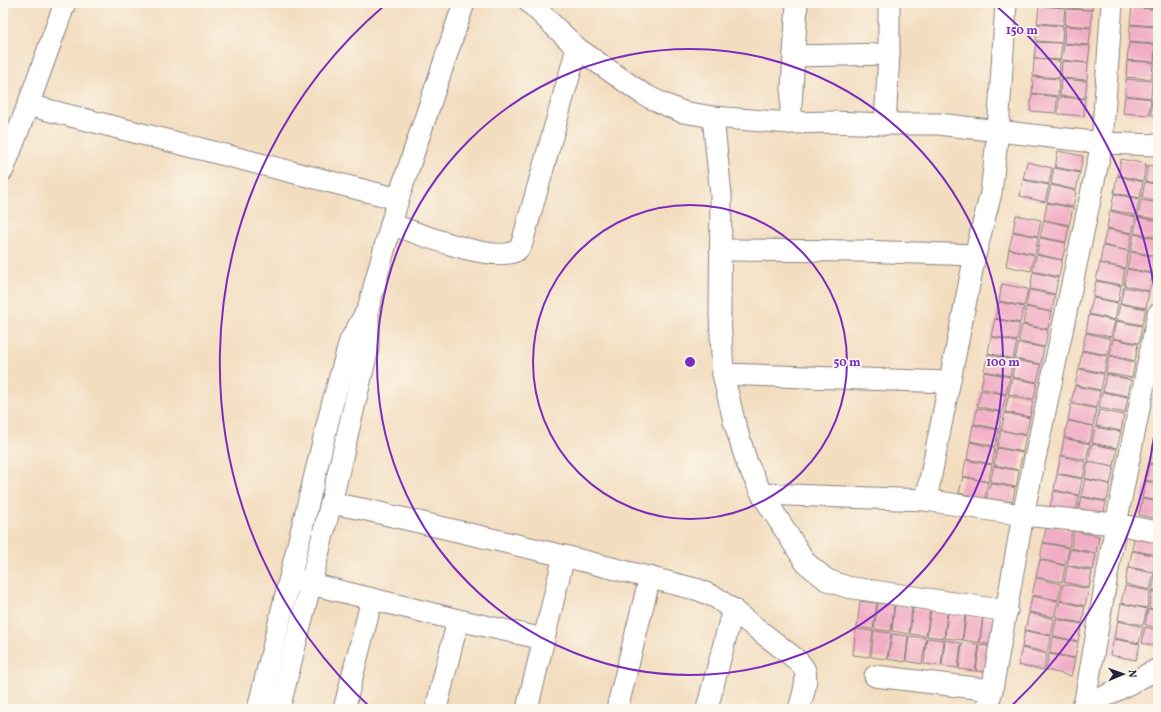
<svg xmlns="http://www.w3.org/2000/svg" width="1161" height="712" font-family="Vollkorn,serif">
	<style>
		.building { fill: #f2adc6 }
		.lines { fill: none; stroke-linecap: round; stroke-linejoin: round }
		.minor-casing { stroke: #8a807d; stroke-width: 23 }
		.minor { stroke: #fff; stroke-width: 21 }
		.ring { fill: none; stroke: #7b2cbf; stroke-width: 2 }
		.centre { fill: #7b2cbf; stroke: #fbf7ec; stroke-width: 2 }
		.ring-label { font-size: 12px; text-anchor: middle; font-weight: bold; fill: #7b2cbf; stroke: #fbf7ec; stroke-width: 3.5; stroke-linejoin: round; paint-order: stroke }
	</style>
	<rect width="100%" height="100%" fill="#fbf7ec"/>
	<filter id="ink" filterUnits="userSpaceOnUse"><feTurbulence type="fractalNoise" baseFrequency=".025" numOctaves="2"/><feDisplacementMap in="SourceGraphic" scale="8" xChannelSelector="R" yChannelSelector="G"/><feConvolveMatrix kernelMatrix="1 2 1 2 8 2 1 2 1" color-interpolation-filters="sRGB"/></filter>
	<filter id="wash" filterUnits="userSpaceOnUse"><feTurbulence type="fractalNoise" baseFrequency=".012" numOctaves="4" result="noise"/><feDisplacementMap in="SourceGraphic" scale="16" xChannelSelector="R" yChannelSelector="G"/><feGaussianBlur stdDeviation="0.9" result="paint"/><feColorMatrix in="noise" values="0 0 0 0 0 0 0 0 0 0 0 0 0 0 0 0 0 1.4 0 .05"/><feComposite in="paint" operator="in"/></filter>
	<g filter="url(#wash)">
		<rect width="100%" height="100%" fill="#f3ddbf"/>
		<g id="blocks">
			<g class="building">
				<path d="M1039,3H1065V7L1039,5Z"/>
				<path d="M1067,3H1093L1092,10L1067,8Z"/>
				<path d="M1132,3H1158V9L1132,7Z"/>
				<path d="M1039,6L1065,8L1063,25L1037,23Z"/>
				<path d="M1132,7L1158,10L1156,26L1130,24Z"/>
				<path d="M1066,9L1092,10L1091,27L1065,25Z"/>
				<path d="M1037,24L1063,26L1062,43L1036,41Z"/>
				<path d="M1130,25L1156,27L1155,44L1129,42Z"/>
				<path d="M1065,26L1091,28L1089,45L1064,43Z"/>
				<path d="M1036,42L1062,43L1060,60L1034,58Z"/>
				<path d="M1129,43L1155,45L1154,62L1127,60Z"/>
				<path d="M1157,43H1158V62H1155Z"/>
				<path d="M1064,44L1090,46L1088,63L1062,60Z"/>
				<path d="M1034,59L1060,61L1059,78L1033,76Z"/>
				<path d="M1062,61L1088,63L1087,80L1061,78Z"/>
				<path d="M1127,61L1153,62L1152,79L1126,77Z"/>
				<path d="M1155,63H1158V80L1154,79Z"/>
				<path d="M1033,77L1059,79L1058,96L1032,93Z"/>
				<path d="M1061,79L1087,81L1085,98L1060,96Z"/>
				<path d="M1126,79L1152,81L1151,98L1125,95Z"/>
				<path d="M1154,81H1158V98H1153Z"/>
				<path d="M1032,94L1057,97L1056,113L1030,111Z"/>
				<path d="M1125,96L1151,99L1149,115L1123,113Z"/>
				<path d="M1059,97L1085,99L1084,116L1058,114Z"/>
				<path d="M1152,99H1158V116L1151,115Z"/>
				<path d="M1058,151L1083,156L1080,172L1055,167Z"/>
				<path d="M1121,159L1146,164L1143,181L1118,175Z"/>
				<path d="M1027,162L1052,168L1049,184L1023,179Z"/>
				<path d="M1148,165L1158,167V184L1145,181Z"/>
				<path d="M1054,168L1080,173L1076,190L1051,184Z"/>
				<path d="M1117,176L1143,182L1140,198L1114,193Z"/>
				<path d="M1023,180L1049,185L1045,202L1020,196Z"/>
				<path d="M1145,182L1158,185V202L1142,198Z"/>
				<path d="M1051,185L1076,191L1073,207L1047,202Z"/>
				<path d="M1114,194L1139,199L1136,215L1111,210Z"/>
				<path d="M1141,200L1158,203V220L1138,216Z"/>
				<path d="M1047,203L1073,208L1069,225L1044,220Z"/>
				<path d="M1110,211L1136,217L1132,233L1107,228Z"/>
				<path d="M1016,215L1041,220L1038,236L1013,231Z"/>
				<path d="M1138,217L1158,221V238L1134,233Z"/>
				<path d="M1044,220L1069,226L1066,242L1040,237Z"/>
				<path d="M1107,229L1132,234L1129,251L1103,245Z"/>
				<path d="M1013,232L1038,237L1035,254L1009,249Z"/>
				<path d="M1134,234L1158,239V248L1156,256L1131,251Z"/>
				<path d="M1040,238L1066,243L1062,260L1037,254Z"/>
				<path d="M1103,246L1129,251L1125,268L1100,263Z"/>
				<path d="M1009,249L1034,255L1031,271L1006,266Z"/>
				<path d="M1131,252L1156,257L1153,273L1127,268Z"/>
				<path d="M1036,255L1062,260L1059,277L1033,271Z"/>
				<path d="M1100,263L1125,269L1122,285L1096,280Z"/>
				<path d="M1127,269L1153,274L1149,291L1124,285Z"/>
				<path d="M1033,272L1058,278L1055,294L1030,289Z"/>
				<path d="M1096,281L1121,286L1118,302L1093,297Z"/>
				<path d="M1002,284L1028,289L1024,306L999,301Z"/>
				<path d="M1124,287L1149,292L1146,308L1120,303Z"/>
				<path d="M1029,290L1055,295L1052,312L1026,306Z"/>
				<path d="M1093,298L1118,303L1115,320L1089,314Z"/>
				<path d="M999,302L1024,307L1020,323L995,318Z"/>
				<path d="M1120,304L1146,309L1142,325L1117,320Z"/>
				<path d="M1026,307L1051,312L1048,329L1023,324Z"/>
				<path d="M1089,315L1115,321L1111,337L1086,332Z"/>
				<path d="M995,319L1020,324L1017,341L991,336Z"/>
				<path d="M1116,321L1142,326L1139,343L1113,338Z"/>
				<path d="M1022,325L1048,330L1045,347L1019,342Z"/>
				<path d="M1086,333L1111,339L1108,355L1082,350Z"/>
				<path d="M991,337L1017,342L1013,359L988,353Z"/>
				<path d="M1113,339L1138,344L1135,361L1110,355Z"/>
				<path d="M1019,343L1044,348L1041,364L1015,359Z"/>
				<path d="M1082,351L1107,356L1104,373L1079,368Z"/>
				<path d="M988,354L1013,360L1010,376L984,371Z"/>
				<path d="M1109,356L1135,362L1132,378L1106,373Z"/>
				<path d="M1015,360L1041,365L1037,382L1012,377Z"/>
				<path d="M1079,369L1104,374L1101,390L1075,385Z"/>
				<path d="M984,372L1010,377L1006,394L981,388Z"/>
				<path d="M1106,374L1131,380L1128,396L1103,391Z"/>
				<path d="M1012,378L1037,383L1034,399L1008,394Z"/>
				<path d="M1075,386L1100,391L1097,408L1071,402Z"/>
				<path d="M981,390L1006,395L1002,412L977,406Z"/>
				<path d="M1102,392L1128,397L1125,413L1099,408Z"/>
				<path d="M1008,396L1033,401L1030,417L1005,412Z"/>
				<path d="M1071,404L1097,409L1093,426L1068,420Z"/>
				<path d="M977,408L1002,413L999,429L974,424Z"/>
				<path d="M1099,410L1124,415L1121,431L1096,426Z"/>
				<path d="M1005,413L1030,418L1026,435L1001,430Z"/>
				<path d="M1068,421L1093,426L1090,443L1064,438Z"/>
				<path d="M973,425L999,430L995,446L970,441Z"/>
				<path d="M1095,427L1121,432L1117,448L1092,443Z"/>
				<path d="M1156,429H1158V446L1153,445Z"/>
				<path d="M1001,430L1026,436L1023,452L997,447Z"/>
				<path d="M1064,438L1090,444L1086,460L1061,455Z"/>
				<path d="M970,442L995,448L992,464L967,459Z"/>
				<path d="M1092,444L1117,449L1114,466L1088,461Z"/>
				<path d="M1153,446L1158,447V465L1150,463Z"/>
				<path d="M997,448L1023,453L1019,470L994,465Z"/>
				<path d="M1061,456L1086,462L1083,478L1057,473Z"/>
				<path d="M966,460L992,465L988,482L963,476Z"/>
				<path d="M1088,462L1114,467L1110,484L1085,478Z"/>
				<path d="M1149,464L1158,466V483L1146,480Z"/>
				<path d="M994,466L1019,471L1016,487L990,482Z"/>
				<path d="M1057,474L1082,479L1079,495L1054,490Z"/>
				<path d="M963,477L988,482L985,499L959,493Z"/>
				<path d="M1085,479L1110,484L1107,501L1081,496Z"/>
				<path d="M1146,481L1158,484V501L1142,498Z"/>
				<path d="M990,483L1015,488L1012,504L987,499Z"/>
				<path d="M1054,491L1079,496L1076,513L1050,507Z"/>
				<path d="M1081,497L1106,502L1103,518L1078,513Z"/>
				<path d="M1142,499L1158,502V519L1139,515Z"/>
				<path d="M1047,525L1072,531L1069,547L1043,542Z"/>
				<path d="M1074,531L1099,536L1096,553L1071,548Z"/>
				<path d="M1135,533L1158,538L1157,555L1132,550Z"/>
				<path d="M1043,543L1069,548L1065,565L1040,559Z"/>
				<path d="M1070,549L1096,554L1093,570L1067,565Z"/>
				<path d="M1132,551L1157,556L1154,572L1129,567Z"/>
				<path d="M1040,560L1065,566L1062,582L1036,577Z"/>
				<path d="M1067,566L1092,571L1089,588L1064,582Z"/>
				<path d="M1128,568L1154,573L1150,590L1125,584Z"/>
				<path d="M1156,574H1158V591L1152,590Z"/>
				<path d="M1036,578L1061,584L1058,600L1032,595Z"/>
				<path d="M1063,584L1089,589L1085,606L1060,600Z"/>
				<path d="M1125,586L1150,591L1147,608L1121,603Z"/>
				<path d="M1152,591L1158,593V610L1149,608Z"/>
				<path d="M1032,596L1058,601L1054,617L1029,612Z"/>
				<path d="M860,601L877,603L873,629L857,627Z"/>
				<path d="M1060,601L1085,607L1082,623L1056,618Z"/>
				<path d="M878,603L894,605L891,631L874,629Z"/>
				<path d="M1121,603L1147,609L1143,625L1118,620Z"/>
				<path d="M895,605L912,608L909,634L892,631Z"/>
				<path d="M913,608L930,610L926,636L910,634Z"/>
				<path d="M1148,609L1158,611V628L1145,625Z"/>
				<path d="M931,610L947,612L944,638L927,636Z"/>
				<path d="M948,612L965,615L962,640L945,638Z"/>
				<path d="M1029,613L1054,619L1051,635L1025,630Z"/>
				<path d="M966,615L983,617L979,643L963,640Z"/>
				<path d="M983,617L1000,619L996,645L980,643Z"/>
				<path d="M1056,619L1082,624L1078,641L1053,636Z"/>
				<path d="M1118,621L1143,627L1139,643L1114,638Z"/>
				<path d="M1145,627L1158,630V647L1142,643Z"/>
				<path d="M856,629L873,631L869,657L853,655Z"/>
				<path d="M874,631L891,633L887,659L871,657Z"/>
				<path d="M1025,631L1051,636L1047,652L1022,647Z"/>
				<path d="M892,634L908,636L905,662L888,659Z"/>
				<path d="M909,636L926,638L922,664L906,661Z"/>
				<path d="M1053,637L1078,642L1075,658L1049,653Z"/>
				<path d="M927,638L944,640L941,666L924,664Z"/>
				<path d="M1114,639L1140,644L1136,660L1110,655Z"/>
				<path d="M945,640L961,643L958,668L942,666Z"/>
				<path d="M962,643L979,645L975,671L959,669Z"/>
				<path d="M980,645L996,647L993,673L976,671Z"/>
				<path d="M1022,648L1047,654L1044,670L1018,665Z"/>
				<path d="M1049,654L1075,659L1071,676L1046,670Z"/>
			</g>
		</g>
	</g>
	<g filter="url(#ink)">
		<use href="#blocks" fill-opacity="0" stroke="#8a807d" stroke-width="1"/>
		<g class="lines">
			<defs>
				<g id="minor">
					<path d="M530,3L577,48L643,94L661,103L683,112L713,117L790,123L832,122L885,124H938L1102,143L1158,145"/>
					<path d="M794,56L889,54"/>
					<path d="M28,105L398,199"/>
					<path d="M713,117L721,195L720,315L723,374L734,421L747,463L762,494L806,563L827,580L847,587L1007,611"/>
					<path d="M790,123L797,3"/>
					<path d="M885,124L889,54V3"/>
					<path d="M3,170L28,105L65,3"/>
					<path d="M391,224C414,232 497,265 517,250C519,249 521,245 522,243L577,48"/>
					<path d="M721,250L860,251L975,255"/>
					<path d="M723,374L949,382"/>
					<path d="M762,494L926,500L1023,515L1116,524L1158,532"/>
					<path d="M926,500L975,255L991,193L998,131L1006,3"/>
					<path d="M331,503L367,510L564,556L699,590L717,598L787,652C793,657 803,664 805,671C808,683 802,698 799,709"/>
					<path d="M299,580L311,584L458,620L544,639"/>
					<path d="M875,676L992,690"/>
					<path d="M258,709L332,405L350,341L368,309L398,199L464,3"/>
					<path d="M279,709L331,503L368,348V309"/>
					<path d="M344,709L372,599"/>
					<path d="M436,709L458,620"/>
					<path d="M527,709L564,556"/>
					<path d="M617,709L650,577"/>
					<path d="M707,709L733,609"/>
					<path d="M987,709L992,690L1023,515L1102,143L1112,3"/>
					<path d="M1080,709L1158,669"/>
					<path d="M1086,709L1084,706L1116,524L1158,314"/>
				</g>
			</defs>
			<use href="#minor" class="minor-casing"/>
			<use href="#minor" class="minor"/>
		</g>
	</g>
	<g class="ring">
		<circle cx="690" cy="362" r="157"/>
		<circle cx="690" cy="362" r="313"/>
		<path d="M1158 407A470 470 0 0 1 1008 709M372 709A470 470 0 0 1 385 5M995 5A470 470 0 0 1 1158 317"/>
	</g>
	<circle cx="690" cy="362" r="6" class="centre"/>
	<g class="ring-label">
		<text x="1022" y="34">150 m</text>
		<text x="847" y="366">50 m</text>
		<text x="1003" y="366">100 m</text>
	</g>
	<rect width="1161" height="712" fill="none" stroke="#fbf7ec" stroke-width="16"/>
	<g transform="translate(1123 674) rotate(88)" stroke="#fbf7ec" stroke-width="3" paint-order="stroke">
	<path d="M0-3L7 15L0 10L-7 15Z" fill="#22223b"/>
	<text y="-6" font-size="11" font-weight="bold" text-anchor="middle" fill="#22223b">N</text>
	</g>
</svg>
